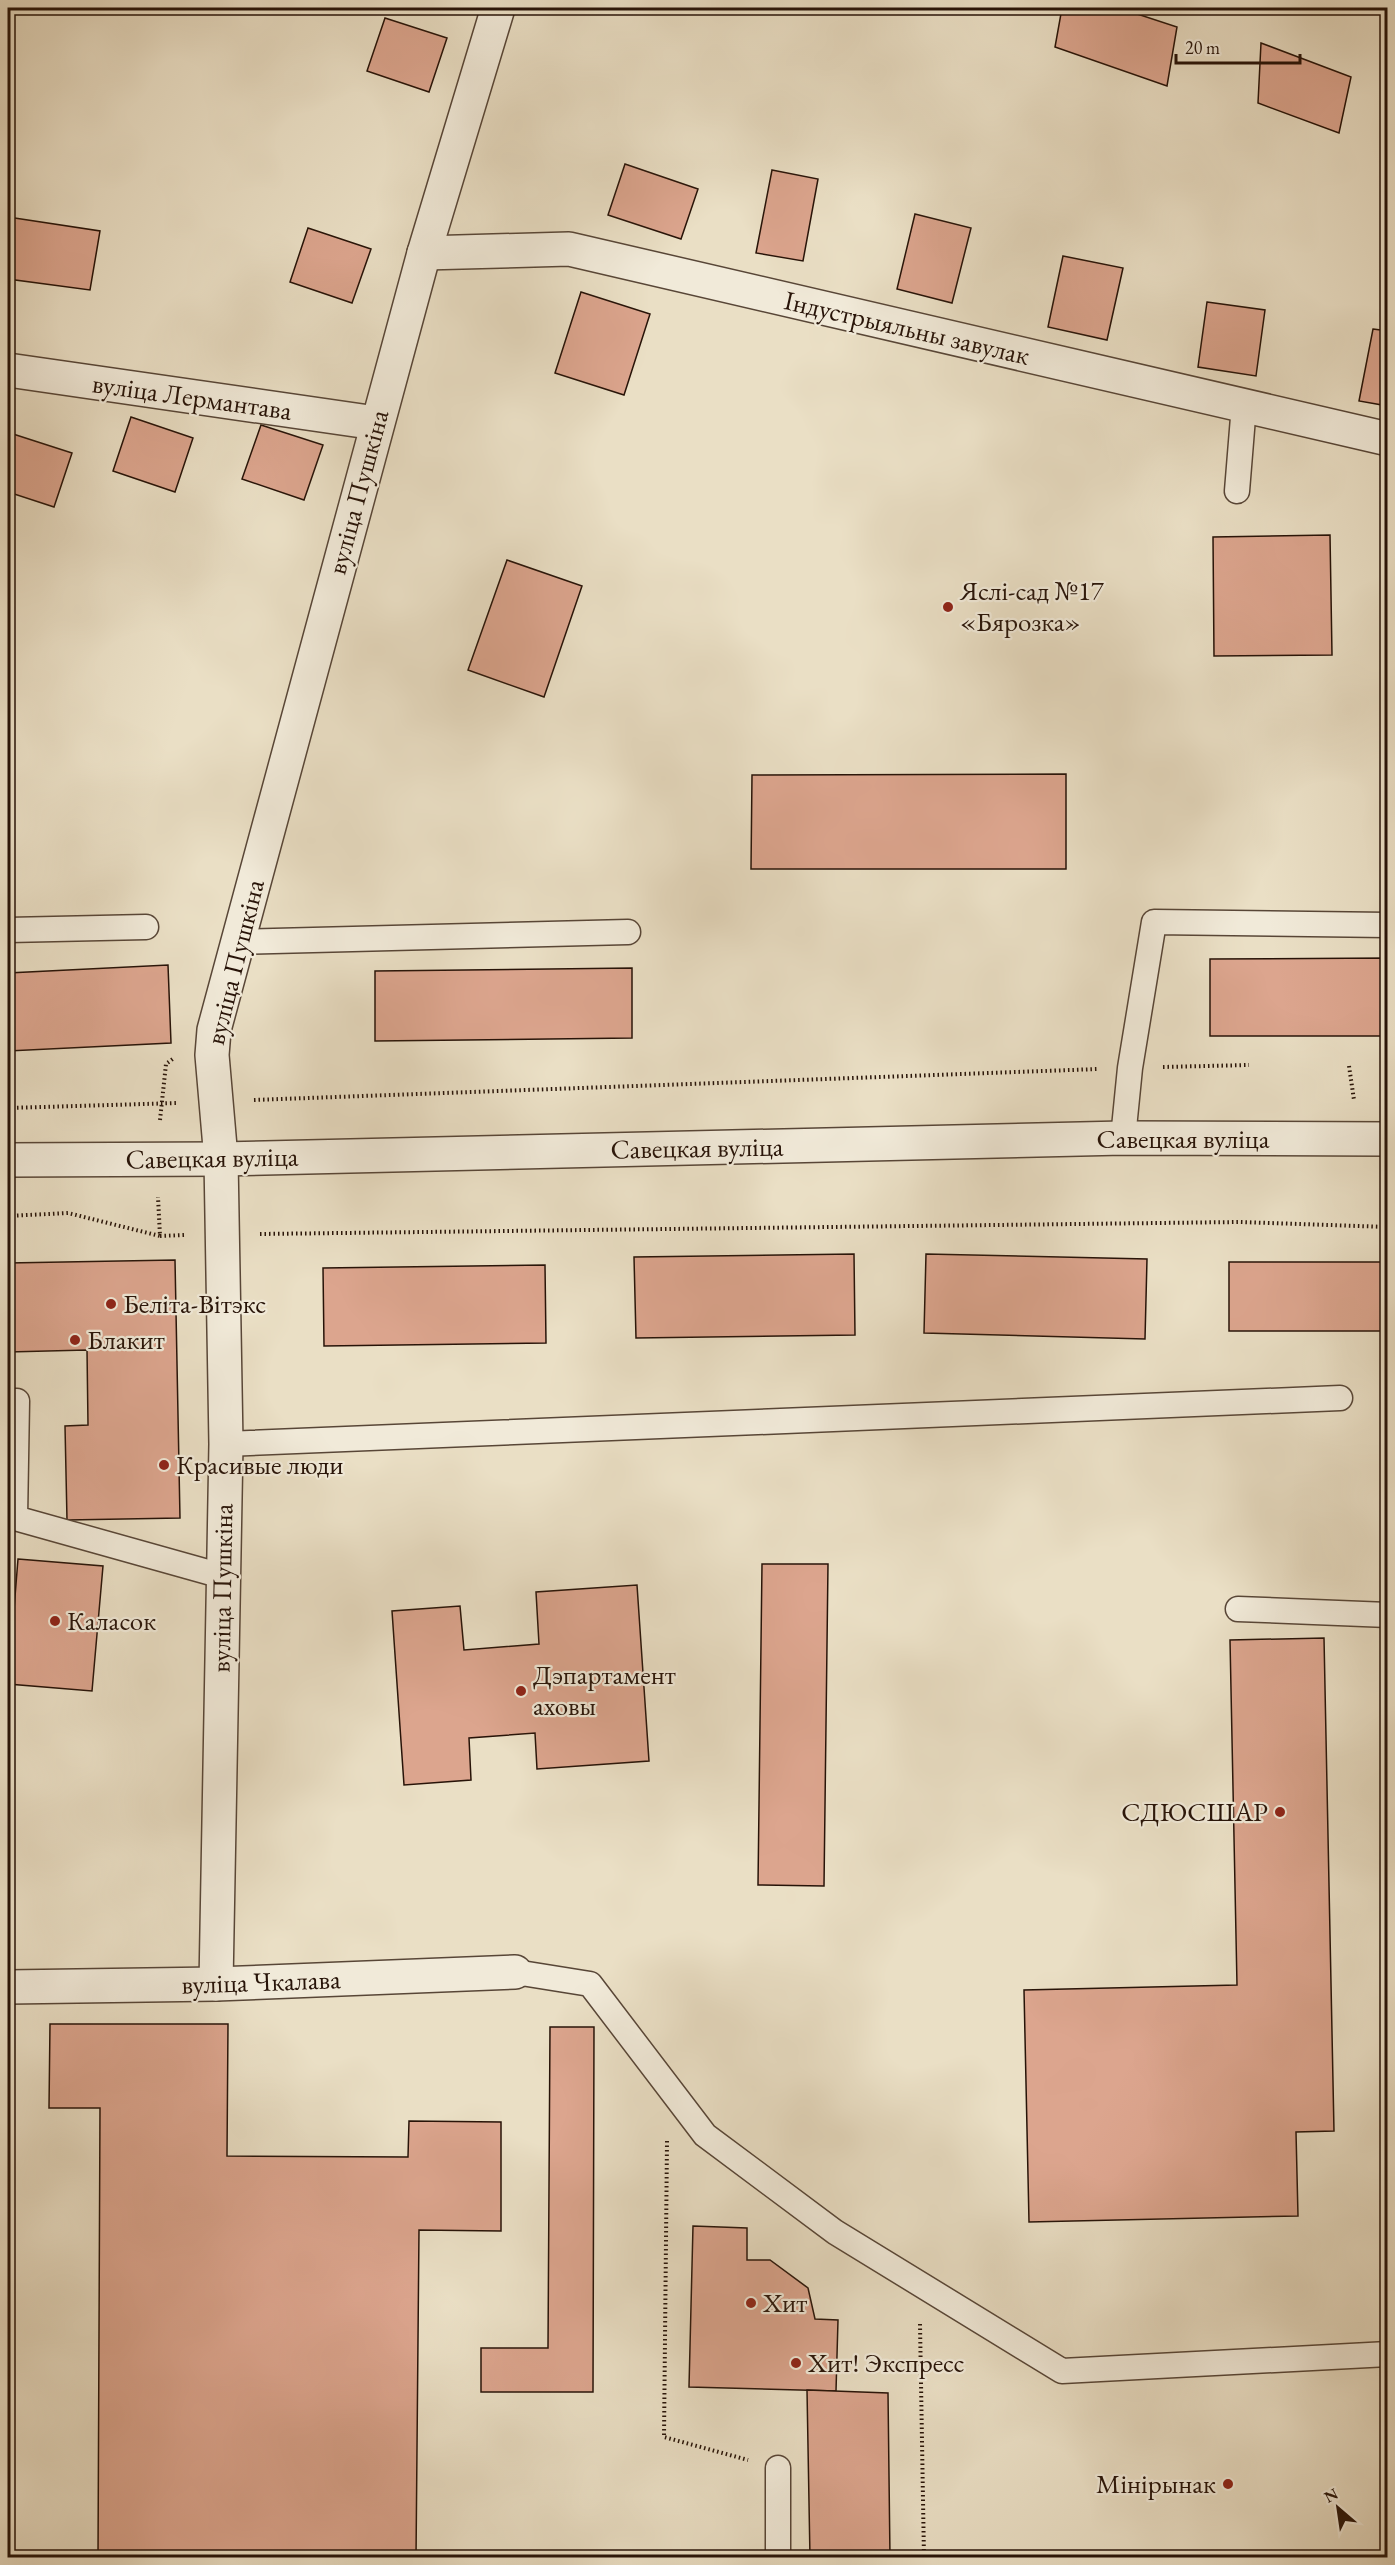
<svg xmlns="http://www.w3.org/2000/svg" width="1395" height="2565" font-family="'EB Garamond',serif">
	<style>
		.building { fill: #dca58e; stroke: #271308; stroke-width: 1.5 }
		.lines { fill: none; stroke-linecap: round; stroke-linejoin: round }
		.service-casing { stroke: #584637; stroke-width: 27 }
		.minor-casing { stroke: #584637; stroke-width: 36 }
		.tertiary-casing { stroke: #584637; stroke-width: 36 }
		.path { stroke: #271308; stroke-width: 4; stroke-dasharray: 1.5 3; stroke-linecap: butt }
		.service { stroke: #f1ead9; stroke-width: 24 }
		.minor { stroke: #f1ead9; stroke-width: 33 }
		.tertiary { stroke: #f1ead9; stroke-width: 33 }
		.poi-dot { fill: #8f2418; stroke: #f1ead9; stroke-width: 2 }
		.labels { text-anchor: middle; stroke-width: 4.5; stroke-linejoin: round; paint-order: stroke }
		.street-label { font-size: 27px; fill: #271308; stroke: #f1ead9 }
		.poi-label { font-size: 27px; fill: #271308; stroke: #f1ead9; text-anchor: start }
	</style>
	<rect width="100%" height="100%" fill="#eadfc5"/>
	<filter id="stains"><feTurbulence type="fractalNoise" baseFrequency=".00333" numOctaves="4"/><feColorMatrix values="0 0 0 0 .2 0 0 0 0 .09 0 0 0 0 .02 0 0 0 .5 -.17"/></filter>
	<radialGradient id="worn" r=".72"><stop offset=".6" stop-color="#630" stop-opacity="0"/><stop offset="1" stop-color="#630" stop-opacity=".3"/></radialGradient>
	<g class="building">
		<path d="M1062,8H1119L1177,27L1167,86L1055,47Z"/>
		<path d="M385,18L447,38L429,92L367,71Z"/>
		<path d="M1261,43L1351,77L1339,133L1258,103Z"/>
		<path d="M625,164L698,189L681,239L608,215Z"/>
		<path d="M772,170L818,179L803,261L756,253Z"/>
		<path d="M915,214L971,228L952,303L897,289Z"/>
		<path d="M8,217L100,231L90,290L8,279Z"/>
		<path d="M308,228L371,249L352,303L290,282Z"/>
		<path d="M1063,256L1123,268L1107,340L1048,327Z"/>
		<path d="M581,292L650,314L624,395L555,373Z"/>
		<path d="M1207,302L1265,310L1256,376L1198,367Z"/>
		<path d="M1373,329L1388,331V406L1359,401Z"/>
		<path d="M131,417L193,438L175,492L113,471Z"/>
		<path d="M261,425L323,445L304,500L242,479Z"/>
		<path d="M10,433L72,453L54,507L8,492V441Z"/>
		<path d="M1330,535L1332,655L1214,656L1213,537Z"/>
		<path d="M507,560L582,586L544,697L468,670Z"/>
		<path d="M1066,774V869H751L752,775Z"/>
		<path d="M1388,958V1036H1210V959Z"/>
		<path d="M168,965L171,1043L8,1051V973Z"/>
		<path d="M632,968V1038L375,1041V971Z"/>
		<path d="M854,1254L855,1335L636,1338L634,1257Z"/>
		<path d="M926,1254L1147,1259L1145,1339L924,1333Z"/>
		<path d="M175,1260L180,1518L67,1520L65,1426L88,1425L87,1350L8,1352V1263Z"/>
		<rect x="1229" y="1262" width="159" height="69"/>
		<path d="M545,1265L546,1343L324,1346L323,1268Z"/>
		<path d="M18,1559L103,1566L92,1691L8,1684Z"/>
		<path d="M762,1564H828L824,1886L758,1885Z"/>
		<path d="M637,1585L649,1761L537,1769L535,1733L469,1738L471,1780L404,1785L392,1611L460,1606L464,1650L539,1644L536,1592Z"/>
		<path d="M1324,1638L1334,2131L1296,2132L1298,2216L1029,2222L1024,1990L1237,1985L1230,1640Z"/>
		<path d="M8,1840L12,1906H8Z"/>
		<path d="M50,2024H228L227,2156L408,2157L409,2121L501,2122V2231L419,2230L416,2558H98L100,2108H49Z"/>
		<path d="M550,2027H594L593,2392H481V2348H548Z"/>
		<path d="M693,2226L747,2228V2260H770L808,2288L815,2319L838,2320L836,2391L689,2387Z"/>
		<path d="M807,2390L888,2393L890,2558H810Z"/>
	</g>
	<g class="lines">
		<defs>
			<g id="service">
				<path d="M1237,491L1244,405"/>
				<path d="M8,930L146,927"/>
				<path d="M238,942L628,932"/>
				<path d="M1123,1138L1130,1068L1154,922L1388,925"/>
				<path d="M8,1401H17L15,1518L222,1576"/>
				<path d="M226,1444L1340,1398"/>
				<path d="M1238,1609L1388,1615"/>
				<path d="M515,1972L590,1984L705,2135L835,2232L1062,2371L1388,2354"/>
				<path d="M778,2468V2558"/>
			</g>
			<g id="minor">
				<path d="M424,253L569,249L1388,439"/>
				<path d="M8,370L376,423"/>
				<path d="M216,1984L226,1444L221,1159L212,1055L214,1030L424,253L498,8"/>
				<path d="M8,1987L216,1984L515,1972"/>
			</g>
			<path id="tertiary" d="M8,1160L221,1159L1123,1138L1388,1139"/>
		</defs>
		<use href="#service" class="service-casing"/>
		<use href="#minor" class="minor-casing"/>
		<use href="#tertiary" class="tertiary-casing"/>
		<g class="path">
			<path d="M1349,1066L1354,1100"/>
			<path d="M1163,1067L1249,1065"/>
			<path d="M254,1100L1098,1069"/>
			<path d="M8,1108L178,1103"/>
			<path d="M160,1120L166,1064L174,1058"/>
			<path d="M8,1216L68,1213L160,1236L158,1197"/>
			<path d="M260,1234L1240,1222L1388,1227"/>
			<path d="M160,1236L184,1235"/>
			<path d="M667,2141L664,2437L748,2460"/>
			<path d="M920,2324L924,2558"/>
		</g>
		<use href="#service" class="service"/>
		<use href="#minor" class="minor"/>
		<use href="#tertiary" class="tertiary"/>
	</g>
	<g class="poi-dot">
		<circle cx="948" cy="607" r="6"/>
		<circle cx="111" cy="1304" r="6"/>
		<circle cx="75" cy="1340" r="6"/>
		<circle cx="164" cy="1465" r="6"/>
		<circle cx="55" cy="1621" r="6"/>
		<circle cx="521" cy="1691" r="6"/>
		<circle cx="1280" cy="1812" r="6"/>
		<circle cx="751" cy="2303" r="6"/>
		<circle cx="796" cy="2363" r="6"/>
		<circle cx="1228" cy="2484" r="6"/>
	</g>
	<g class="labels">
		<g class="street-label">
			<text transform="translate(907 328) rotate(13)" y="9">Індустрыяльны завулак</text>
			<text transform="translate(192 397) rotate(8)" y="9">вуліца Лермантава</text>
			<text transform="translate(358 492) rotate(-75)" y="9">вуліца Пушкіна</text>
			<text transform="translate(235 962) rotate(-76)" y="9">вуліца Пушкіна</text>
			<text x="1183" y="1148">Савецкая вуліца</text>
			<text transform="translate(697 1148) rotate(-1)" y="9">Савецкая вуліца</text>
			<text transform="translate(212 1158) rotate(-1)" y="9">Савецкая вуліца</text>
			<text transform="translate(222 1588) rotate(-89)" y="9">вуліца Пушкіна</text>
			<text transform="translate(261 1982) rotate(-2)" y="9">вуліца Чкалава</text>
		</g>
		<g class="poi-label">
			<text x="960" y="600">Яслі-сад №17<tspan x="960" dy="31">«Бярозка»</tspan></text>
			<text x="123" y="1313">Беліта-Вітэкс</text>
			<text x="87" y="1349">Блакит</text>
			<text x="176" y="1474">Красивые люди</text>
			<text x="67" y="1630">Каласок</text>
			<text x="533" y="1684">Дэпартамент<tspan x="533" dy="31">аховы</tspan></text>
			<text x="1268" y="1821" text-anchor="end">СДЮСШАР</text>
			<text x="763" y="2312">Хит</text>
			<text x="808" y="2372">Хит! Экспресс</text>
			<text x="1216" y="2493" text-anchor="end">Мінірынак</text>
		</g>
	</g>
	<rect width="1395" height="2565" fill="none" stroke="#eadfc5" stroke-width="30"/>
	<rect x="9" y="9" width="1377" height="2547" fill="none" stroke="#271308" stroke-width="3"/>
	<rect x="15" y="15" width="1365" height="2535" fill="none" stroke="#271308" stroke-width="1.5"/>
	<g transform="translate(1338 2508) rotate(331)" stroke="#f1ead9" stroke-width="4.5" paint-order="stroke">
	<path d="M0-4.5L10 22L0 15L-10 22Z" fill="#271308"/>
	<text y="-9" font-size="16" font-weight="bold" text-anchor="middle" fill="#271308">N</text>
	</g>
	<path d="M1176 54v9h124v-9" fill="none" stroke="#271308" stroke-width="3"/>
	<text x="1185" y="54" font-size="18" fill="#271308" stroke="#f1ead9" stroke-width="4.5" paint-order="stroke">20 m</text>
	<rect width="100%" height="100%" filter="url(#stains)"/>
	<rect width="100%" height="100%" fill="url(#worn)"/>
</svg>
